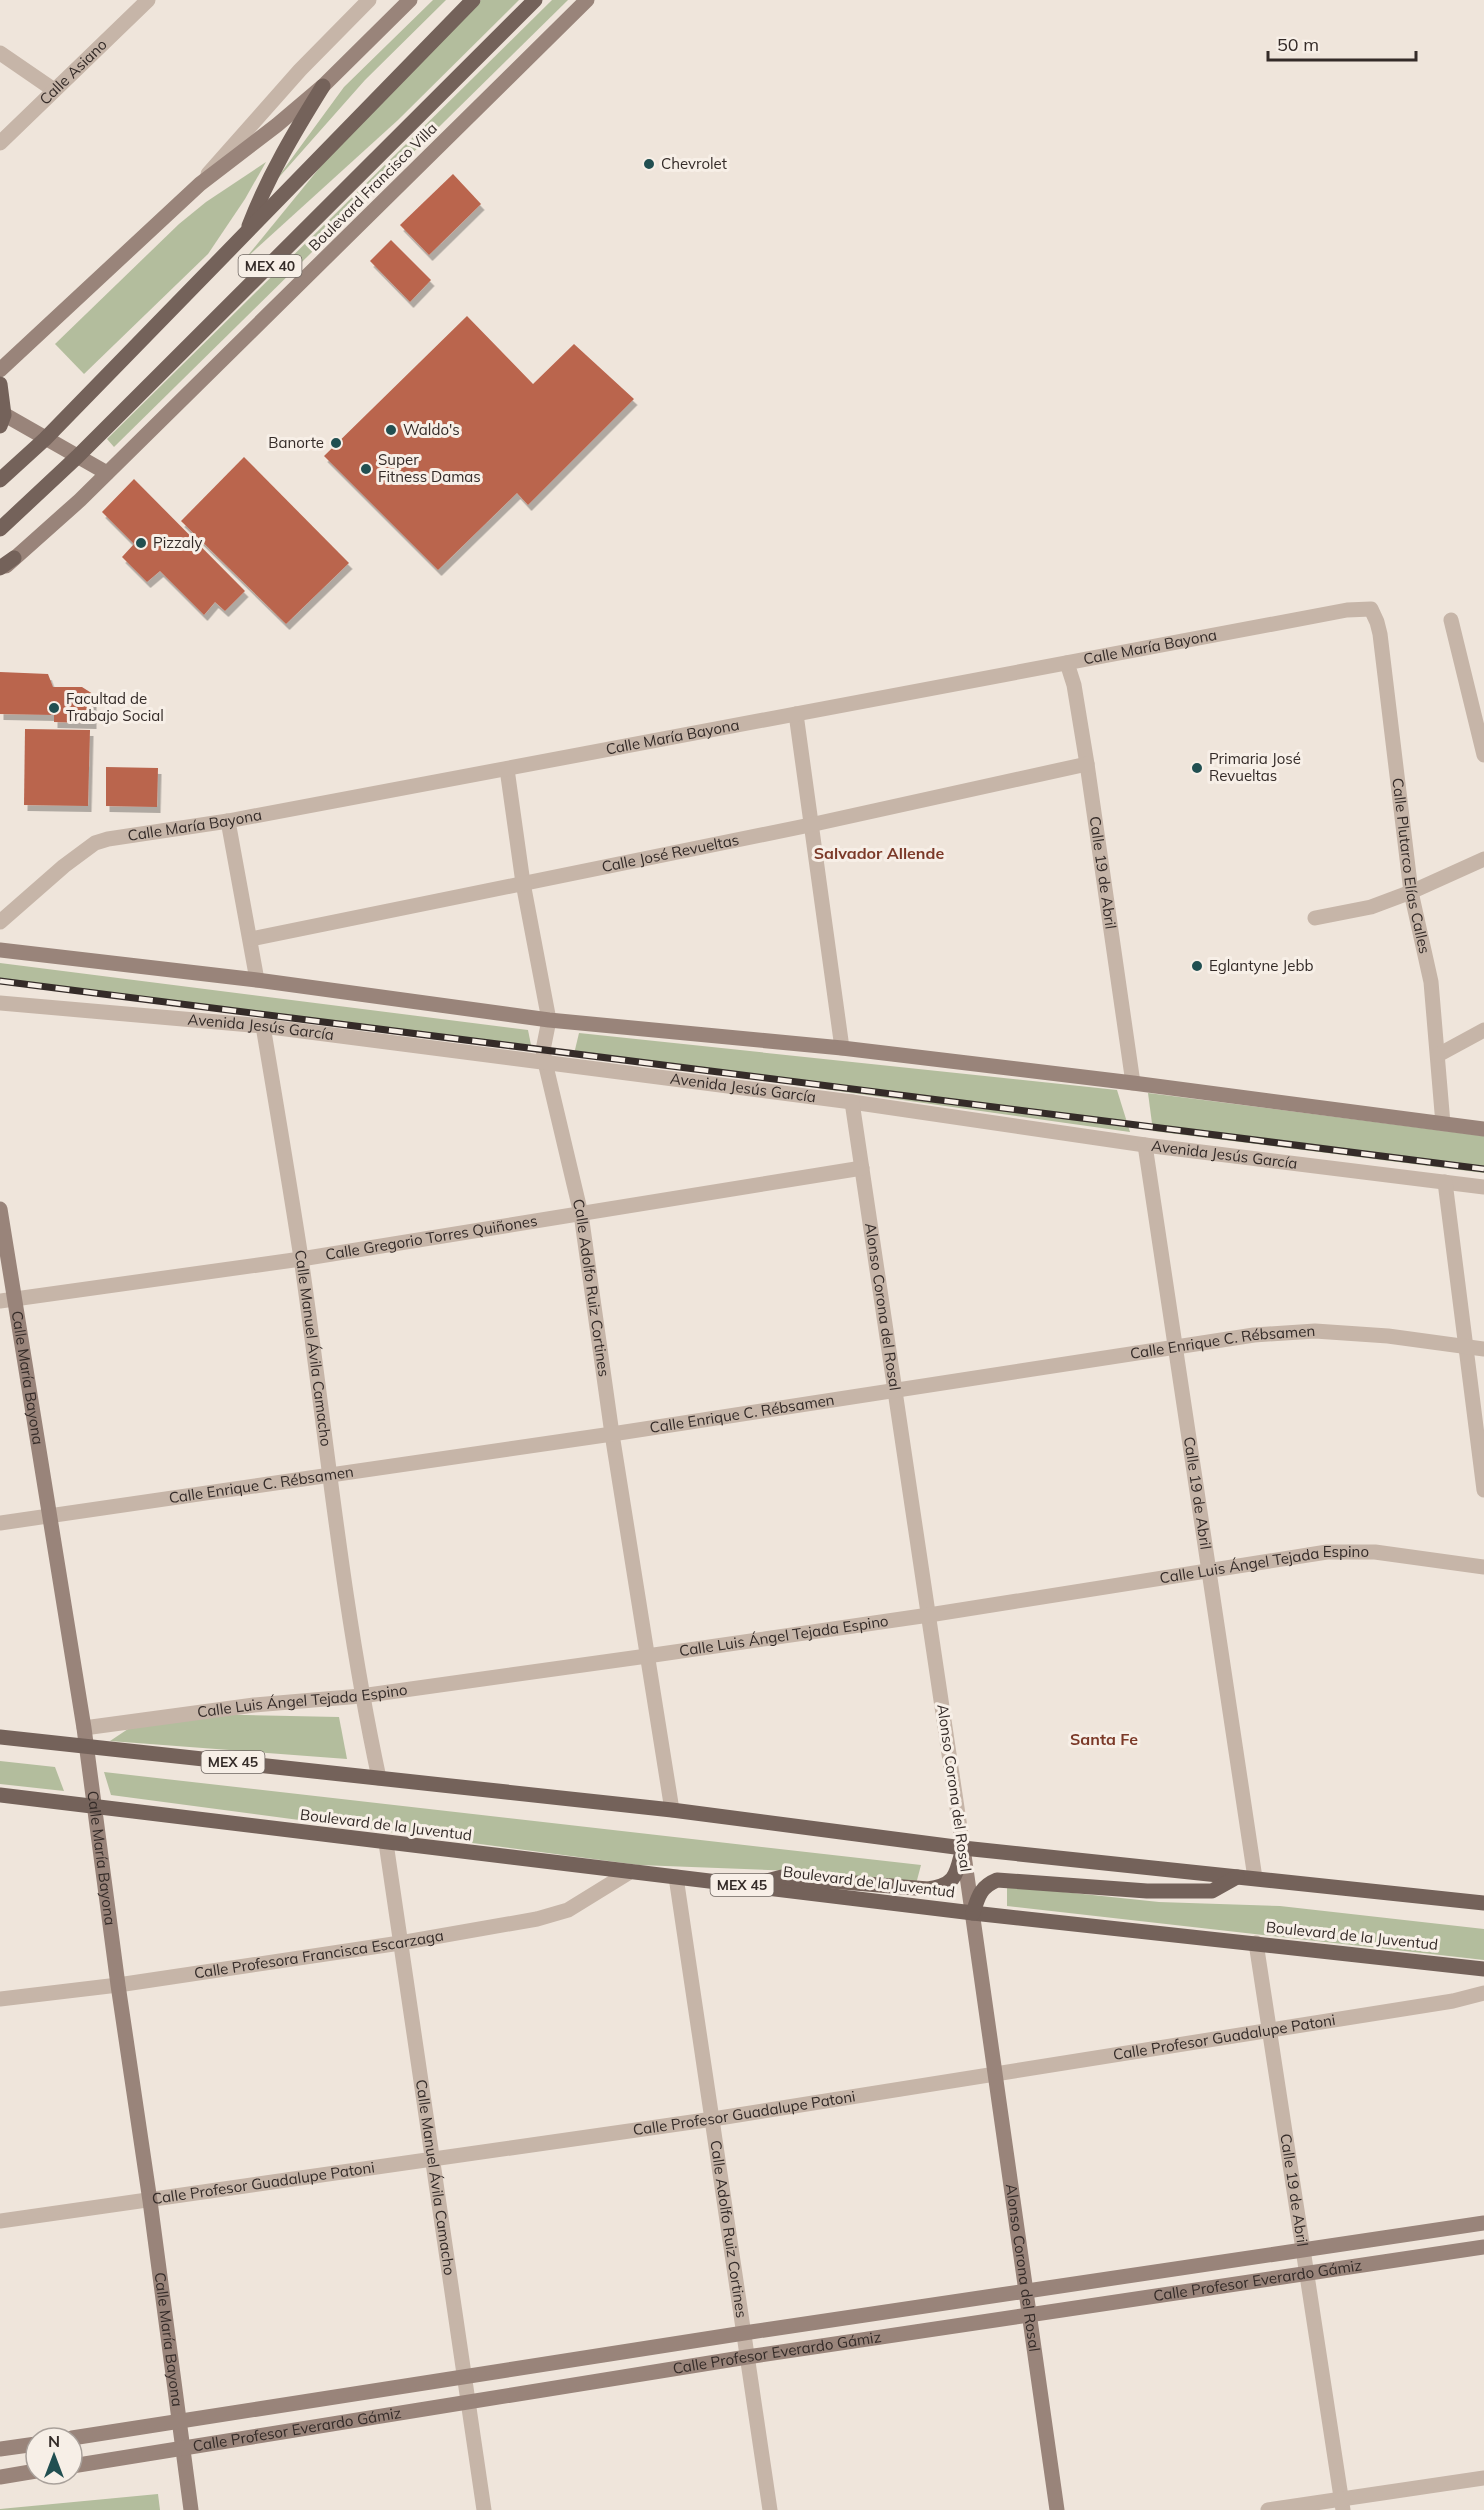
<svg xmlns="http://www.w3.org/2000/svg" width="1484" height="2510" font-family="Mulish,sans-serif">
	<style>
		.green { fill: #b3bd9d }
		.building { fill: #ba654e; filter: url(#shadow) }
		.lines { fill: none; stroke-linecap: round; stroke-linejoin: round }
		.street { stroke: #c6b5a8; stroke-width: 15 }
		.secondary { stroke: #99847a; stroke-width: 15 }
		.primary { stroke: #74625a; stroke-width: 15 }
		.rail-casing { stroke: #342b28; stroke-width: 7 }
		.rail { stroke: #f7efe7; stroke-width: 4.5; stroke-dasharray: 14; stroke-linecap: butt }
		.poi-dot { fill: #214f51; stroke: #f7efe7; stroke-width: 2 }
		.labels { text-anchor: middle; stroke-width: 6; stroke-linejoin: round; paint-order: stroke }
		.shield { fill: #f7efe7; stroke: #6e6661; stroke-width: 1.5 }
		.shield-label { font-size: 14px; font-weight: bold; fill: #342b28 }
		.street-label { font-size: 15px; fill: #342b28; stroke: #f7efe7 }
		.poi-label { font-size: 15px; fill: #342b28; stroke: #f7efe7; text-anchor: start }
		.neighbourhood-label { font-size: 16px; font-weight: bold; fill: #7b3928; stroke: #f7efe7 }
	</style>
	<defs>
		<filter id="shadow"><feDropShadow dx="3.5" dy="6" stdDeviation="0" flood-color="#0004"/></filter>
	</defs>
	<rect width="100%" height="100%" fill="#efe5db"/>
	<g class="green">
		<path d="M433,0H446L365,80L273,184L344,87Z"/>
		<path d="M481,0H519L398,120L245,259L352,128Z"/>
		<path d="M552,0H568L114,447L107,439Z"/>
		<path d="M266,162L245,199L208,254L84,374L55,344L179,224L206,202Z"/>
		<path d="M0,963L528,1030L532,1050L0,984Z"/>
		<path d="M579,1033L1117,1090L1130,1132L574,1054Z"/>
		<path d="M1148,1093L1484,1136V1173L1153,1131Z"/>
		<path d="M202,1714L339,1717L347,1759L110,1741L131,1727Z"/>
		<path d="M0,1761L55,1767L64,1791L0,1784Z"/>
		<path d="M104,1772L921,1865L916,1884L793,1871L639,1865L111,1795Z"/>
		<path d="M1007,1886L1159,1902L1280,1906L1484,1929V1960L1007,1906Z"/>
		<path d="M158,2494L160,2510H0V2509Z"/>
	</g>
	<g class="building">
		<path d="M453,174L481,204L429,255L400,225Z"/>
		<path d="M391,240L431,280L410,302L370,261Z"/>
		<path d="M467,316L533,384L574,344L634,399L528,505L517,493L438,570L324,456Z"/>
		<path d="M244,457L349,563L286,624L181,521Z"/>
		<path d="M134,479L245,591L225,611L215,602L204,615L160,571L147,582L122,557L134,544L102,512Z"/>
		<path d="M0,672L48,674L53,687H82L93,694V723L54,722V715L0,714Z"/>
		<path d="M25,729L90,730L88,806L24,805Z"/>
		<path d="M106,767L158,768L157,807L106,806Z"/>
	</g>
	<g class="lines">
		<g class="street">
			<path d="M0,53L54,90"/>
			<path id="s1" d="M0,143L148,0"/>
			<path d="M208,174L300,70L369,0"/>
			<path d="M1451,620L1484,755"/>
			<path id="s2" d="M1067,663L1074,685L1087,764L1133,1083"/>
			<path d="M796,714L842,1048"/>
			<path id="s3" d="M507,769L523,883L549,1020L543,1050L545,1062L581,1214L612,1434L672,1810"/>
			<path d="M228,821L257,980"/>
			<path d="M1315,918L1371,907L1411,892L1484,859"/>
			<path id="s4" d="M0,922L64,866L95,843L108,839L228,821L1347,610L1371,609L1377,622L1380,634L1411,892L1431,982L1443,1124"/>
			<path id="s5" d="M251,939L810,825L1087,764"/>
			<path id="s6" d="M0,1003L263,1026L852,1102L1145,1145L1484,1187"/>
			<path id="s7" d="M263,1026C276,1103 289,1180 301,1258C326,1432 342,1606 379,1778"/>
			<path d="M1438,1055L1484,1030"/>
			<path id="s8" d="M852,1102L963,1848"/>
			<path id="s9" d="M1145,1145L1255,1878"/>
			<path d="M1445,1182L1484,1490"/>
			<path id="s10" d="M0,1301L301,1259L862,1168"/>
			<path id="s11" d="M0,1523L612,1434L1254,1335L1315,1331L1388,1336L1484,1349"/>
			<path id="s12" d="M84,1728L254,1705L361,1696L647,1656L929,1615L1327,1552H1375L1484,1567"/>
			<path id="s13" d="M386,1843L484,2510"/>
			<path id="s14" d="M676,1877L770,2510"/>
			<path id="s15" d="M1256,1943L1343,2510"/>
			<path id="s16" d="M0,1999L118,1985L400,1943L537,1919L568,1910L628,1873"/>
			<path id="s17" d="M0,2221L713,2119L1453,2001L1484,1993"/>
			<path d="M1268,2510L1484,2478"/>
		</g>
		<g class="secondary">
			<path d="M0,370L200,184L277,125L323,86L410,0"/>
			<path d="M0,412L107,473"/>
			<path d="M6,566L80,500L587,0"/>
			<path d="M0,950L257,980L549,1020L842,1048L1133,1083L1484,1129"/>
			<path id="s18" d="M0,1209L84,1728L118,1985L150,2201L191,2510"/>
			<path id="s19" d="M963,1848L1057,2510"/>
			<path d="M72,2438L744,2333L1484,2223"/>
			<path d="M0,2449L36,2444"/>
			<path id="s20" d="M72,2466L747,2357L1484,2247"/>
			<path d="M0,2477L36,2471"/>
		</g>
		<g class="primary">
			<path d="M249,226C268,176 295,131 323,86"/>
			<path d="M0,384L4,415L0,426"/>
			<path d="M0,480L45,439L473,0"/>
			<path d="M0,529L77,457L535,0"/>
			<path d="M0,568L14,558"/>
			<path d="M0,1737L672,1810L963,1848L1484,1903"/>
			<path d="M0,1795L973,1913L1484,1969"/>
			<path d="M756,1884L782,1877L928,1889C957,1885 956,1874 963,1848"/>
			<path d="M973,1913C978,1897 980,1887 997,1880L1147,1891H1212L1237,1877"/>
		</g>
		<defs>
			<path id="rail" d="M0,981L1484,1169"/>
		</defs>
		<use href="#rail" class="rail-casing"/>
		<use href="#rail" class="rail"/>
	</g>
	<g class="poi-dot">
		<circle cx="649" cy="164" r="6"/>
		<circle cx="391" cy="430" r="6"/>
		<circle cx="336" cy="443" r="6"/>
		<circle cx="366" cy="469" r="6"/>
		<circle cx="141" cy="543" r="6"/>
		<circle cx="54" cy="708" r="6"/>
		<circle cx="1197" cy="768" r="6"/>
		<circle cx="1197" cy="966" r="6"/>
	</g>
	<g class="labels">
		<g class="shield">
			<rect x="238.5" y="255" width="63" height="22" rx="4.5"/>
			<rect x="201.5" y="1751" width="63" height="22" rx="4.5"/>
			<rect x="710.5" y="1874" width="63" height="22" rx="4.5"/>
		</g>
		<g class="shield-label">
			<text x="270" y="271">MEX 40</text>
			<text x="233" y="1767">MEX 45</text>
			<text x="742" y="1890">MEX 45</text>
		</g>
		<g class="street-label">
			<text dy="5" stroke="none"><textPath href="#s1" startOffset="102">Calle Asiano</textPath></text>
			<text transform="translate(373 187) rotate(-45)" y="5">Boulevard Francisco Villa</text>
			<text dy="5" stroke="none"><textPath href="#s4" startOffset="1197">Calle María Bayona</textPath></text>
			<text dy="5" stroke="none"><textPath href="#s4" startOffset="711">Calle María Bayona</textPath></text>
			<text dy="5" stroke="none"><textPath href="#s4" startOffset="225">Calle María Bayona</textPath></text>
			<text dy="5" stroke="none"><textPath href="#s5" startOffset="428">Calle José Revueltas</textPath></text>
			<text dy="5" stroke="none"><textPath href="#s4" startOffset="1682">Calle Plutarco Elías Calles</textPath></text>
			<text dy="5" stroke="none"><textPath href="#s2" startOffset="213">Calle 19 de Abril</textPath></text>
			<text dy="5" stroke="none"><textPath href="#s6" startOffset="262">Avenida Jesús García</textPath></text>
			<text dy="5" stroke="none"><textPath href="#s6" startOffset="748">Avenida Jesús García</textPath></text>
			<text dy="5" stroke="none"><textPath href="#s6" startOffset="1234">Avenida Jesús García</textPath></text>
			<text dy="5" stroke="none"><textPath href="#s10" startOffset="436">Calle Gregorio Torres Quiñones</textPath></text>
			<text dy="5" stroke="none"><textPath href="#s3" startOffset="528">Calle Adolfo Ruiz Cortines</textPath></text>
			<text dy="5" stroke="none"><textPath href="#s8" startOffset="207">Alonso Corona del Rosal</textPath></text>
			<text dy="5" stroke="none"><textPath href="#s11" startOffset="1236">Calle Enrique C. Rébsamen</textPath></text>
			<text dy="5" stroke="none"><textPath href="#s7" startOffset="326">Calle Manuel Ávila Camacho</textPath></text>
			<text dy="5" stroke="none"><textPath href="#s18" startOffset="171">Calle María Bayona</textPath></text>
			<text dy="5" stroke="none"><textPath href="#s11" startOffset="750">Calle Enrique C. Rébsamen</textPath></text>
			<text dy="5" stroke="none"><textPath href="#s11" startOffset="264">Calle Enrique C. Rébsamen</textPath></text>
			<text dy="5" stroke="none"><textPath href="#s9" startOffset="352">Calle 19 de Abril</textPath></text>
			<text dy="5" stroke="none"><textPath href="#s12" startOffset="1192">Calle Luis Ángel Tejada Espino</textPath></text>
			<text dy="5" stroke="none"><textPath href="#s12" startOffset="706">Calle Luis Ángel Tejada Espino</textPath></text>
			<text dy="5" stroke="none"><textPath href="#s12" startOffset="220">Calle Luis Ángel Tejada Espino</textPath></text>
			<text transform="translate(954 1788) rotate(82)" y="5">Alonso Corona del Rosal</text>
			<text transform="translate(386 1825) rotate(7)" y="5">Boulevard de la Juventud</text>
			<text dy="5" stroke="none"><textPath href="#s18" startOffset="657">Calle María Bayona</textPath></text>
			<text transform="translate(869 1882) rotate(7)" y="5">Boulevard de la Juventud</text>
			<text transform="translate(1352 1936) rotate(6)" y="5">Boulevard de la Juventud</text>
			<text dy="5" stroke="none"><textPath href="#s16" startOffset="322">Calle Profesora Francisca Escarzaga</textPath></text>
			<text dy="5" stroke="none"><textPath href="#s17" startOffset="1238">Calle Profesor Guadalupe Patoni</textPath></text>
			<text dy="5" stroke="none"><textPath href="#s17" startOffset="752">Calle Profesor Guadalupe Patoni</textPath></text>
			<text dy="5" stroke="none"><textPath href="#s13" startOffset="338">Calle Manuel Ávila Camacho</textPath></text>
			<text dy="5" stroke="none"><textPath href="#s17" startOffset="266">Calle Profesor Guadalupe Patoni</textPath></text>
			<text dy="5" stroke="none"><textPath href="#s15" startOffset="250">Calle 19 de Abril</textPath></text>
			<text dy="5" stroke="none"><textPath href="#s14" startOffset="356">Calle Adolfo Ruiz Cortines</textPath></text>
			<text dy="5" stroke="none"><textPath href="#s19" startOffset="424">Alonso Corona del Rosal</textPath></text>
			<text dy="5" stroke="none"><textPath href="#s20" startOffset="1200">Calle Profesor Everardo Gámiz</textPath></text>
			<text dy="5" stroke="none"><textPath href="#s18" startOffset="1143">Calle María Bayona</textPath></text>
			<text dy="5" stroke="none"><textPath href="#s20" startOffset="714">Calle Profesor Everardo Gámiz</textPath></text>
			<text dy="5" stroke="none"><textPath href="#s20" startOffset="228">Calle Profesor Everardo Gámiz</textPath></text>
		</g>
		<g class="poi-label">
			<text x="661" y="169">Chevrolet</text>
			<text x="403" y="435">Waldo's</text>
			<text x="324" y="448" text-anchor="end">Banorte</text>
			<text x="378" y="465">Super<tspan x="378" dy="17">Fitness Damas</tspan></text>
			<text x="153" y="548">Pizzaly</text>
			<text x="66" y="704">Facultad de<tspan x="66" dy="17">Trabajo Social</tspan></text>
			<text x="1209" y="764">Primaria José<tspan x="1209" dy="17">Revueltas</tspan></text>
			<text x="1209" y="971">Eglantyne Jebb</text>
		</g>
		<g class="neighbourhood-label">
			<text x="879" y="859">Salvador Allende</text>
			<text x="1104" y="1745">Santa Fe</text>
		</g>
	</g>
	<g transform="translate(54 2456)"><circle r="28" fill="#f7efe7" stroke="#a9a19b" stroke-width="1.5"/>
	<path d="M0-4.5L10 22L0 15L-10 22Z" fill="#214f51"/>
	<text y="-9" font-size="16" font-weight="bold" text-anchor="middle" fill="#342b28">N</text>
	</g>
	<path d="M1268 51v9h148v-9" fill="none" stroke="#342b28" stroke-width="3"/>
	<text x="1277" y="51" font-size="18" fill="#342b28" stroke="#f7efe7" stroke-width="4.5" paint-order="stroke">50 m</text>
</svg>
